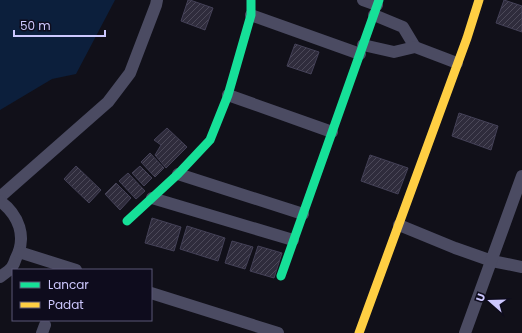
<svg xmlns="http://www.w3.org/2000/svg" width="522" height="333" font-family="Poppins,sans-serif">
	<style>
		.water { fill: #0c1f3c }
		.building { fill: url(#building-hatch); stroke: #444157 }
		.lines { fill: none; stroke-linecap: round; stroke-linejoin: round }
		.street { stroke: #4b4b62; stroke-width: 12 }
		.fast { stroke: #16e098; stroke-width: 9 }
		.slow { stroke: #ffcf43; stroke-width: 9 }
	</style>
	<defs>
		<pattern id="building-hatch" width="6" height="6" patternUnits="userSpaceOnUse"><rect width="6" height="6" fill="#2f2c3c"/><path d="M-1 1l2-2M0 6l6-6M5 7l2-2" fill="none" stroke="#4c4959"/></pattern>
	</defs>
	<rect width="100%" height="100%" fill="#111019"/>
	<path class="water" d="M0,0H115L76,74L52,79L0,110Z"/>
	<g class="building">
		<path d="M188,0H190L213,8L205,30L181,21Z"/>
		<path d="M504,0L522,6V32L496,23Z"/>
		<path d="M295,44L319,52L311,74L287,66Z"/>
		<path d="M459,113L498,126L491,150L452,136Z"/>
		<path d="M167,128L187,147L166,168L155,155L161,145L154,140Z"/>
		<path d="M150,153L164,168L155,177L141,162Z"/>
		<path d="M370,155L408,168L398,194L361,181Z"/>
		<path d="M76,166L101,190L89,203L64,179Z"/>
		<path d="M140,166L152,178L144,186L132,173Z"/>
		<path d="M128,173L145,191L136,199L119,181Z"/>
		<path d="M116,183L131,198L120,210L105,194Z"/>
		<path d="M152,218L181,227L174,251L145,243Z"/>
		<path d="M187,226L225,238L218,261L180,249Z"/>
		<path d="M232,241L253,247L245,269L225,263Z"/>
		<path d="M258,246L282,253L274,278L250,271Z"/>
	</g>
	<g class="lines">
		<g class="street">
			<path d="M363,0L377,5"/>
			<path d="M251,15L360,54"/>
			<path d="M374,15L403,27L415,47"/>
			<path d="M363,45L394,52L415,47L457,63"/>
			<path d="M228,95L332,132"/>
			<path d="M178,174L303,214"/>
			<path d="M0,197L108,102L130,73L156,5L157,0"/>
			<path d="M152,198L293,240"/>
			<path d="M0,201C19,215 27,237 16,258C15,261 14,264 12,267C9,271 4,274 0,277"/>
			<path d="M399,225L455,248L492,261L522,267"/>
			<path d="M19,252L76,270"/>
			<path d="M151,293L278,333"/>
			<path d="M42,333L45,325"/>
			<path d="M465,333L522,176"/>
		</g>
		<g class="fast">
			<path d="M127,221L178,174L210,140L228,95L251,15V0"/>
			<path d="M281,276L379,0"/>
		</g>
		<path class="slow" d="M359,333L467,38L479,0"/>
	</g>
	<rect x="12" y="269" width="140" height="52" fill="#0e0c1d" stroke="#5a5777"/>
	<rect x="20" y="282" width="20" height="6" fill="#16e098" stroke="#5a5777"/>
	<text x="48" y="289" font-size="12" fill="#cdc8fe">Lancar</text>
	<rect x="20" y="302" width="20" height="6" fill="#ffcf43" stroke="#5a5777"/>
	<text x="48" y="309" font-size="12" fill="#cdc8fe">Padat</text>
	<g transform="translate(490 301) rotate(290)" stroke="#0e0c1d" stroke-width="3" paint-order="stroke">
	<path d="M0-3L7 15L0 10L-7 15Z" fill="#cdc8fe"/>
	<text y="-6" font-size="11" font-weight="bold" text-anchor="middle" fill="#cdc8fe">U</text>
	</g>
	<path d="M14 30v6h91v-6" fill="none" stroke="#cdc8fe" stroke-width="2"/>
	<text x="20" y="30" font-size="12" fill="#cdc8fe" stroke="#0e0c1d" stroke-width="3" paint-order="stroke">50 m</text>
</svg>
